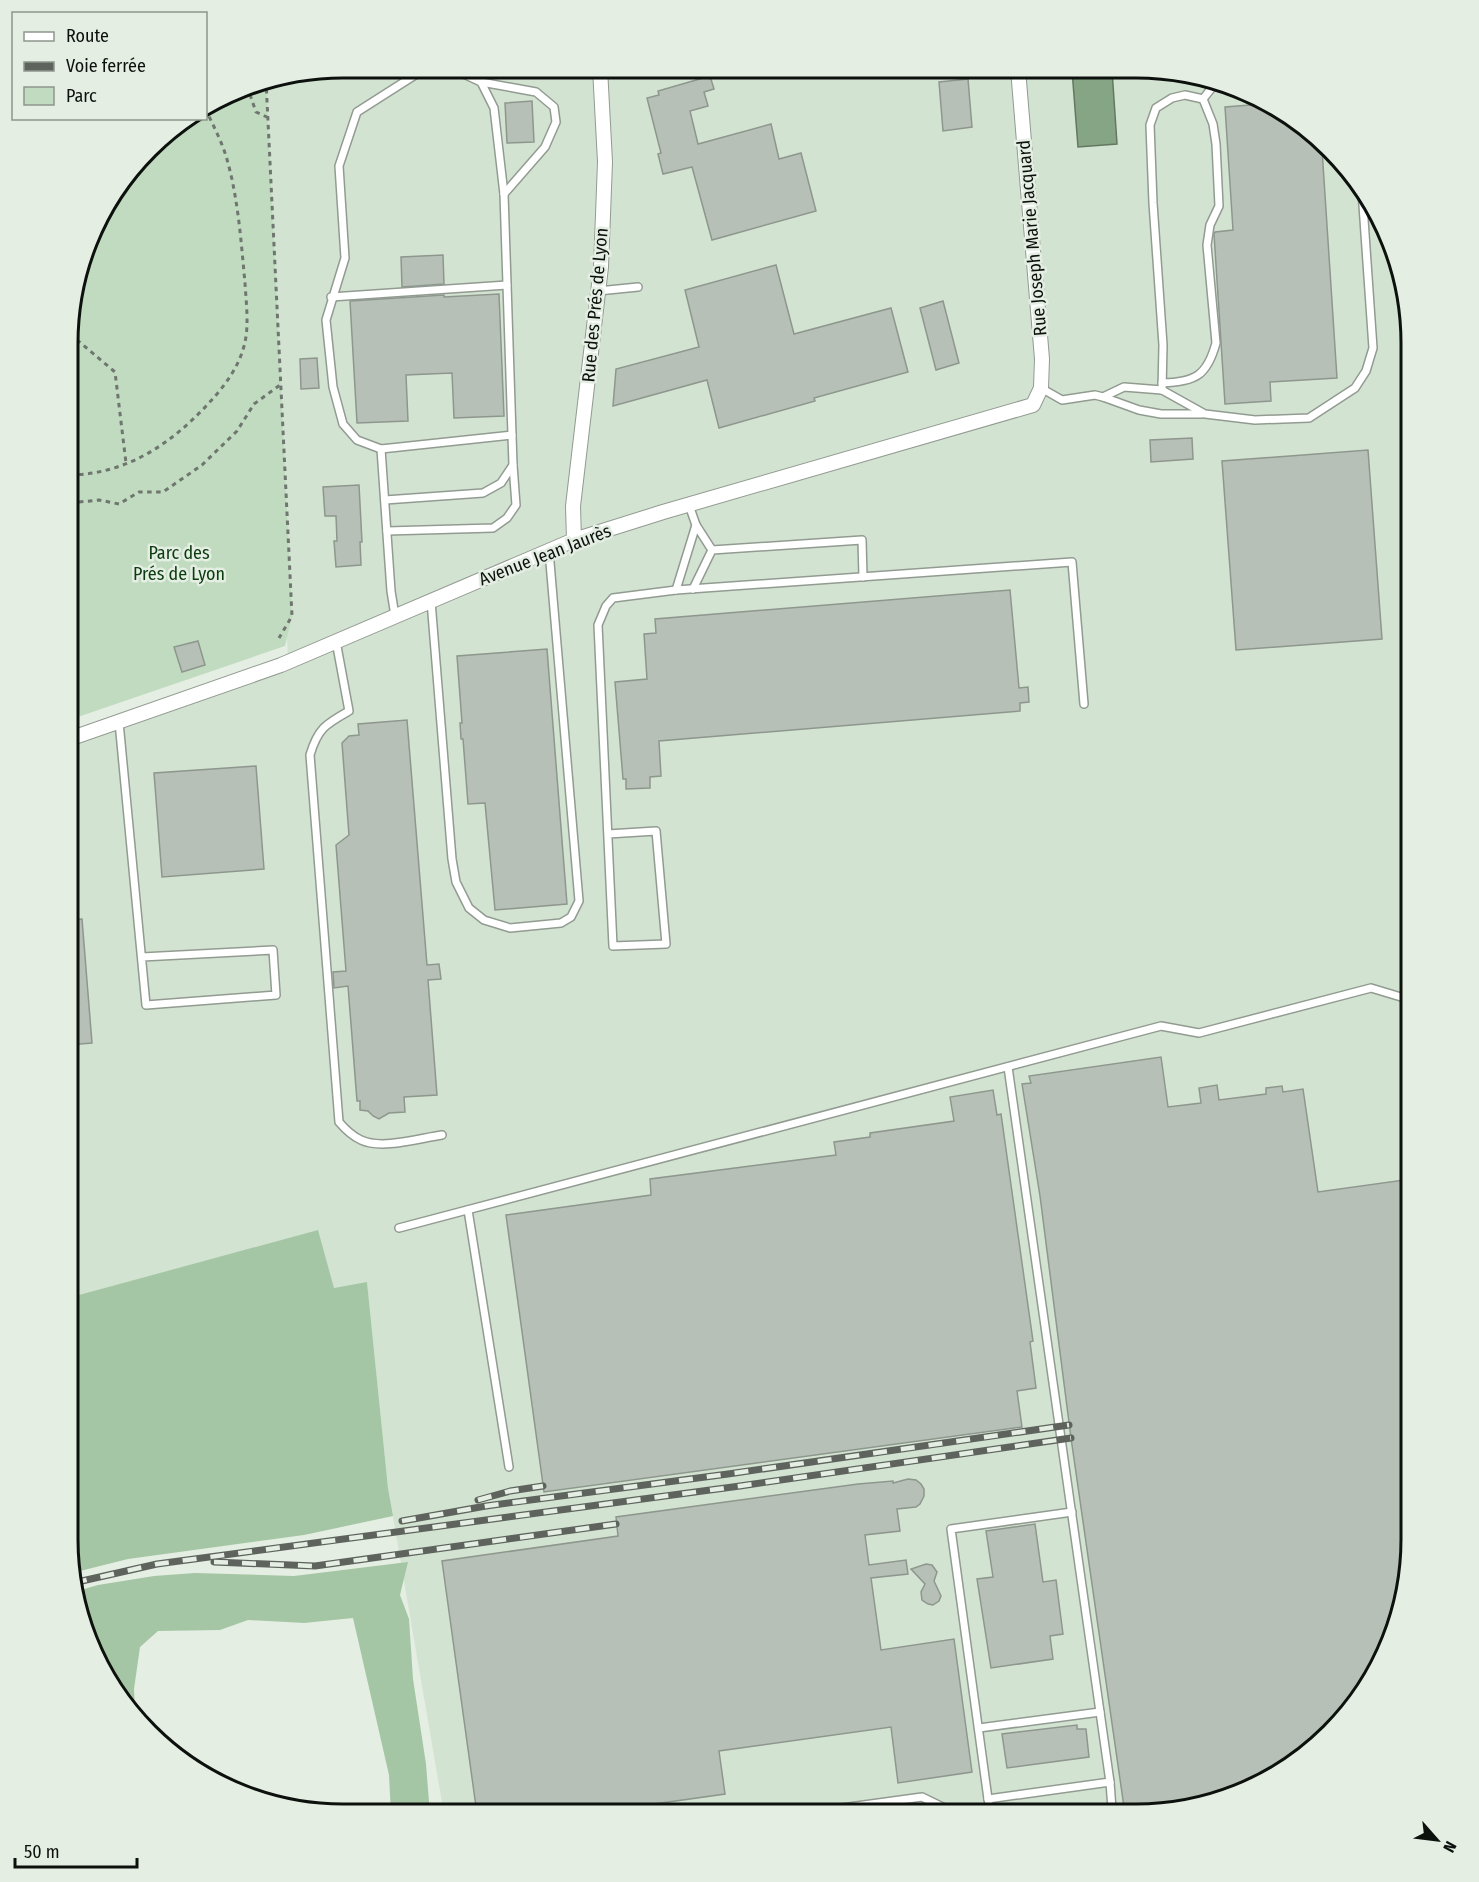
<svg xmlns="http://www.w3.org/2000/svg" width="1479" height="1882" font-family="'Fira Sans Condensed',sans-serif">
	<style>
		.built { fill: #d3e3d2 }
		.green { fill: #c0dbbf }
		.forest { fill: #a5c6a4 }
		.water { fill: #86a584; stroke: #627960; stroke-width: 1.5 }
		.building { fill: #b6c0b6; stroke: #8e978d; stroke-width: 1.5 }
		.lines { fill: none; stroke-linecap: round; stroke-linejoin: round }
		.lane-casing { stroke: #929b91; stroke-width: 10 }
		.street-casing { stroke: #929b91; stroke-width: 16 }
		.path { stroke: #6f766f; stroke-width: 3; stroke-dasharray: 4.5 4.5; stroke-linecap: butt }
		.lane { stroke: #fff; stroke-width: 7 }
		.street { stroke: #fff; stroke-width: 14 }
		.rail-casing { stroke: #5e645d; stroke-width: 7 }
		.rail { stroke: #e4eee3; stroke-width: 4.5; stroke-dasharray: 14; stroke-linecap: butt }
		.labels { text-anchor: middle; stroke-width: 5; stroke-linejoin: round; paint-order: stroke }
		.street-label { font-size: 18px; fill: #0d110d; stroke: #e4eee3 }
		.park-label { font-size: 18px; fill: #0b3b0e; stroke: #e4eee3 }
		.rim { fill: none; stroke: #0d110d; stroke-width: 3 }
	</style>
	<rect width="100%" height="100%" fill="#e4eee3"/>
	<path class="built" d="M343,68L1173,70L1290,114L1375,205L1402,271L1411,342V1557L1374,1677L1331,1734L1154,1814H444L388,1488L367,1283L68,1339L69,745L288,660L262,81Z"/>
	<path class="green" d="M266,80L292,616L285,646L69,720L70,306L104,205L161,136L191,119L206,118V110L254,82Z"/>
	<g class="forest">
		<path d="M318,1230L334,1288L367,1282L388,1488L393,1516L304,1535L128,1559L72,1573L68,1540V1298Z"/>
		<path d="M408,1562L400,1595L409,1619L413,1679L426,1764L430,1814H391L389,1775L353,1618L304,1623L248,1620L220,1630L158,1631L140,1647L134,1689L135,1710L104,1677L77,1611L74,1592L98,1585L154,1576L195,1573L294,1576Z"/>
	</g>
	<path class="water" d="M1072,70H1112L1117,144L1078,147Z"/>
	<g class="building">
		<path d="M710,76L714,89L704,92L708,106L690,111L698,144L771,124L779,159L801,153L816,211L712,240L692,167L663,174L658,154L661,153L647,98L659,95L658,91Z"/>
		<path d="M968,79L972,127L943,131L939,82Z"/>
		<path d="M532,101L534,142L507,143L505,103Z"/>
		<path d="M1263,104L1290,114L1322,149L1337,378L1270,382L1271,401L1225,404L1214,234L1215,232L1233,230L1225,107Z"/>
		<path d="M443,255L444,284L402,287L401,257Z"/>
		<path d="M776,265L794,334L891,308L908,372L814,398L815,401L719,428L707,380L613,406L616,369L699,347L685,290Z"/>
		<path d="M499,294L504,416L454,418L452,373L406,375L408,421L357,423L350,301L444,295V297Z"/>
		<path d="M943,301L959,363L936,370L920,308Z"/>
		<path d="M317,358L319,388L301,389L300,359Z"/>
		<path d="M1192,438L1193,459L1151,462L1150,440Z"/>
		<path d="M1368,450L1382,639L1236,650L1222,461Z"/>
		<path d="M359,485L362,542H360L361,565L336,567L334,541H337L336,516H325L323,487Z"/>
		<path d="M1010,590L1019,688L1028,687L1029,702L1020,703V711L659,741L661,776L650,777V788L626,789V779H623L615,682L647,679L644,634L656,633L655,619Z"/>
		<path d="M198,641L205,665L182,672L174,647Z"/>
		<path d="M547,649L567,904L495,910L485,803L468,804L463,739H461L460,723H462L457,656Z"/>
		<path d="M407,720L427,965L439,964L441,979L428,980L437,1095L404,1097L405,1112L389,1113L379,1119L373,1116L368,1111L360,1110V1101H357L348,986L334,988L333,972L346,971L336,845L349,835L342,743L349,736L359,735L358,724Z"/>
		<path d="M256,766L264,869L162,877L154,773Z"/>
		<path d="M82,919L92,1043L68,1045L69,920Z"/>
		<path d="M1161,1057L1168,1107L1201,1103L1199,1088L1217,1085L1219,1100L1266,1094V1088L1282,1086L1283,1092L1303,1089L1318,1192L1411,1179V1557L1374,1677L1331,1734L1274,1778L1154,1814H1125L1071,1438L1040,1196L1022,1084L1031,1083L1029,1076Z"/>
		<path d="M993,1090L997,1115L1001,1114L1033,1341L1030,1342L1036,1388L1017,1391L1022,1427L544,1492L506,1215L651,1195L650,1179L836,1155L834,1142L870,1137V1133L954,1121L950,1097Z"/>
		<path d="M908,1479L916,1480L921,1484L924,1489V1496L920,1504L916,1507L897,1509L900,1531L865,1535L869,1565L906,1560L908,1574L871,1578L881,1650L954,1639L972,1772L898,1783L891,1727L719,1751L725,1794L583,1814H477L442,1561L618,1536L616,1517L858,1484L893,1481V1483Z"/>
		<path d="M1035,1524L1043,1582L1056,1580L1063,1634L1050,1636L1053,1659L991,1668L977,1579L993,1577L986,1531Z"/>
		<path d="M926,1564L932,1565L937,1572L934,1581L941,1596L939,1601L933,1605L928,1604L922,1600L921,1592L925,1584L911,1569Z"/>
		<path d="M1077,1725V1729H1086L1089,1757L1007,1768L1002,1734Z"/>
	</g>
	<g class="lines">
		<defs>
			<g id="lane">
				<path d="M481,82L536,92L554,107L556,122L545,147L504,194"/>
				<path d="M598,291L638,287"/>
				<path d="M331,297L507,285"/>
				<path d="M1162,383C1195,382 1207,376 1216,343L1207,245L1210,225L1219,206L1216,144L1213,124L1203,99"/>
				<path d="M1041,388L1062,400L1095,395L1103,397L1124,387L1162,390L1205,414L1255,420L1309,418L1355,388L1366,371L1373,348L1362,191"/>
				<path d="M1162,390L1163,345L1153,203L1150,125L1156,108L1172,98L1185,95L1203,99L1214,85"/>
				<path d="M1103,397L1139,410L1161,414H1202"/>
				<path d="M381,449L512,435"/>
				<path d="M385,500L483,493L501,483L513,465L504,194L494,108L481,82L455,70L428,68"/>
				<path d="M689,505L696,525"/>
				<path d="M387,531L493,528L507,518L516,505L513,465"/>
				<path d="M693,589L712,550L862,540L863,577"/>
				<path d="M676,590L696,525L712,550"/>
				<path d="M431,601L452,859L456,882L469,908L484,920L510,928L561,923L571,917L579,901L549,551"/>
				<path d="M395,616L391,591L381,449L357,440L343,424L333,387L326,320L345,258L339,166L357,112L426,68"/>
				<path d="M336,641L349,711C326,724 318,728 310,755L339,1122C345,1129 352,1136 361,1140C382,1150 420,1138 442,1135"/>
				<path d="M119,722L146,1005L276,995L273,950L142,957"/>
				<path d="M608,834L656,831L666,944L613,946L598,625L606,606L613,598L676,590L1072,562L1084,704"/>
				<path d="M69,883L70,895"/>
				<path d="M1008,1067L1110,1782"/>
				<path d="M468,1210L509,1467"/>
				<path d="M399,1228L1161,1026L1199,1033L1371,988L1411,1000"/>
				<path d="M979,1728L1100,1712"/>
				<path d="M988,1799L951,1529L1072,1512"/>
				<path d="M798,1814L922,1797L957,1814L990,1812"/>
				<path d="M991,1814L988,1799L1110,1782L1112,1809L1110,1814"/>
			</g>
			<g id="street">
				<path d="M574,540L573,506L601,267L605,162L600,68"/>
				<path d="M69,739L281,665L574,540L663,512L1033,405L1041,388L1042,359L1018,69"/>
			</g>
		</defs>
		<use href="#lane" class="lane-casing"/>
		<use href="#street" class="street-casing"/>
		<g class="path">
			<path d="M266,80L292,616L279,638"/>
			<path d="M247,86L256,112L267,117"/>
			<path d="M244,88L266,87"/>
			<path d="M70,334L115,372L126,463"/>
			<path d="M70,475C126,474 170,445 208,404C224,387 240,366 245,342C249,324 246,301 245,283C241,241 238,196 226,156C221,140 213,125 206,110"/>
			<path d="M70,503L99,500L119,504L139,492H163L202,465L237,431L254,404L280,385"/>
		</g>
		<use href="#lane" class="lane"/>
		<use href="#street" class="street"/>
		<defs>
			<g id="rail">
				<path d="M478,1500L510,1491L543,1486"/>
				<path d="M402,1521L486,1506L728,1474L1069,1425"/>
				<path d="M214,1562L315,1566L616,1524"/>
				<path d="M73,1583L157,1564L740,1486L1071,1438"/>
			</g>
		</defs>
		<use href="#rail" class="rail-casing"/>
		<use href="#rail" class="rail"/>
	</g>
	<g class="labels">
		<g class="street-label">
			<text transform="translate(1032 238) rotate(-95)" y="6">Rue Joseph Marie Jacquard</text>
			<text transform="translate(595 305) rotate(-85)" y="6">Rue des Prés de Lyon</text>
			<text transform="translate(545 555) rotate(-21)" y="6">Avenue Jean Jaurès</text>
		</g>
		<g class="park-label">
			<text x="179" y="559">Parc des<tspan x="179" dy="21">Prés de Lyon</tspan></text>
		</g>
	</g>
	<path d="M0 0H1479V1882H0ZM343 78H1136A265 265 0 0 1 1401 343V1539A265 265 0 0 1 1136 1804H343A265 265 0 0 1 78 1539V343A265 265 0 0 1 343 78Z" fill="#e4eee3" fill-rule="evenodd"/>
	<path class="rim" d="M343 78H1136A265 265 0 0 1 1401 343V1539A265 265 0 0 1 1136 1804H343A265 265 0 0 1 78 1539V343A265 265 0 0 1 343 78Z"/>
	<rect x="12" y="12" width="195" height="108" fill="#e4eee3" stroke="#8e968d" stroke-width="1.5"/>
	<rect x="24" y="32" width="30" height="9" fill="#ffffff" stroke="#8e968d" stroke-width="1.5"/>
	<text x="66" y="42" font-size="18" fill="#0d110d">Route</text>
	<rect x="24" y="62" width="30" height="9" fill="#5e645d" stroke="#8e968d" stroke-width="1.5"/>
	<text x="66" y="72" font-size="18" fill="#0d110d">Voie ferrée</text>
	<rect x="24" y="87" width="30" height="18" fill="#c0dbbf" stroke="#8e968d" stroke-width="1.5"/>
	<text x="66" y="102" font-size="18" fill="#0d110d">Parc</text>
	<g transform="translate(1437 1840) rotate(118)" stroke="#e4eee3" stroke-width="4.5" paint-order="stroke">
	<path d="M0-4.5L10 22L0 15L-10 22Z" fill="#0d110d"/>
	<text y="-9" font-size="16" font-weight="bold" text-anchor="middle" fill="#0d110d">N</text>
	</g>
	<path d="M15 1858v9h122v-9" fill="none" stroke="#0d110d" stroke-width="3"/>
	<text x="24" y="1858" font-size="18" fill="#0d110d" stroke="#e4eee3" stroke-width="4.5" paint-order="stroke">50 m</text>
</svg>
